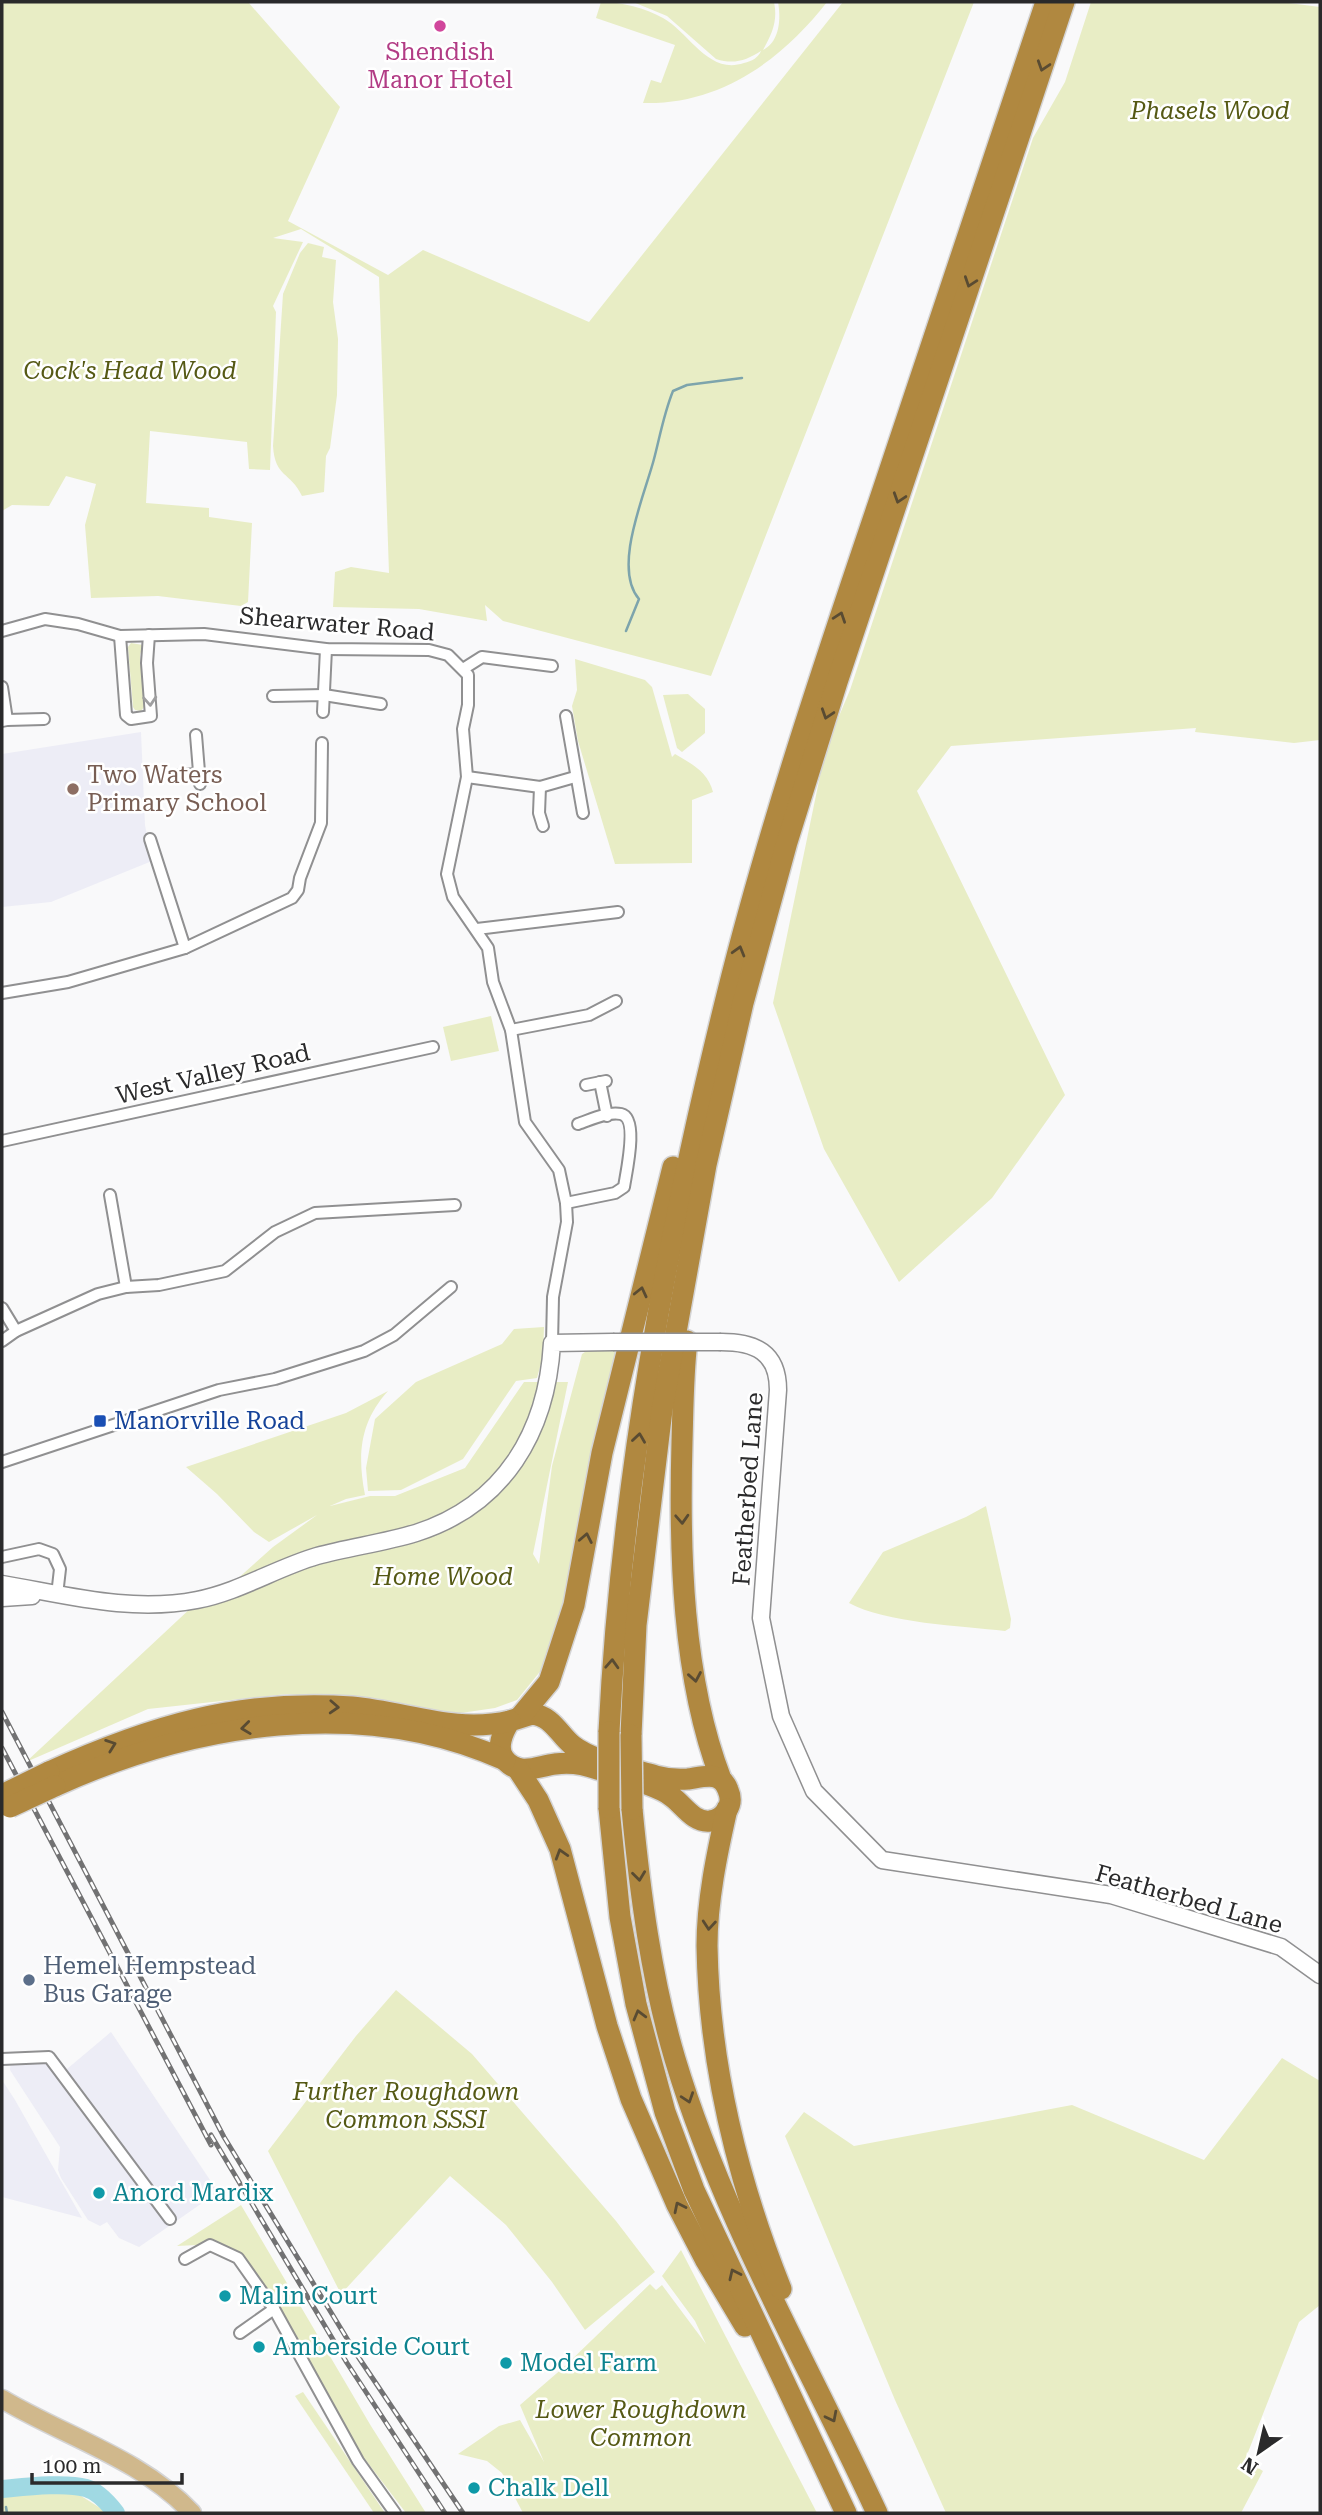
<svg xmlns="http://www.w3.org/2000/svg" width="1322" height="2515" font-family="'Roboto Serif',serif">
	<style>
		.built { fill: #ededf6 }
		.green { fill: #e8edc5 }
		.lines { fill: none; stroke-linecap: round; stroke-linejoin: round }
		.stream { stroke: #7da4ac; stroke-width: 2.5 }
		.river { stroke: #a0d9e3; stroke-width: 18 }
		.street-casing { stroke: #909091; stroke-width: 14 }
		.secondary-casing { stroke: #909091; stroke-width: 19 }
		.primary-casing { stroke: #d4d4d5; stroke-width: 21 }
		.highway-casing { stroke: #d4d4d5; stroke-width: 24 }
		.street { stroke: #fff; stroke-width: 10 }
		.secondary { stroke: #fff; stroke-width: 16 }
		.primary { stroke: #d0b88c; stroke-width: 18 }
		.highway { stroke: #b08840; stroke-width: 21 }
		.rail-casing { stroke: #727273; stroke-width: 5 }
		.rail { stroke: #fff; stroke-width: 2.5; stroke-dasharray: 8; stroke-linecap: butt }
		.secondary-bridge-casing { stroke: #909091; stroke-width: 19; stroke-linecap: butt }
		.highway-bridge-casing { stroke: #d4d4d5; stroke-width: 24; stroke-linecap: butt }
		.secondary-bridge { stroke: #fff; stroke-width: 16 }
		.highway-bridge { stroke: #b08840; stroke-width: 21 }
		.oneway { stroke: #594b32 }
		.oneway2 { stroke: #9f9fa0 }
		.hotel-dot { fill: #d1479c; stroke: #fff; stroke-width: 2.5 }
		.education-dot { fill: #8d6e63; stroke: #fff; stroke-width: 2.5 }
		.transit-dot { fill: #1a4fb4; stroke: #fff; stroke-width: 2.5 }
		.service-dot { fill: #5c6f8a; stroke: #fff; stroke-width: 2.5 }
		.culture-dot { fill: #0f9aa8; stroke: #fff; stroke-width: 2.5 }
		.labels { text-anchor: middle; stroke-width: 5; stroke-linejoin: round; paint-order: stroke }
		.hotel-label { font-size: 24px; fill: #b23c85; stroke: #fff }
		.park-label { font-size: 24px; font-style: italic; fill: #555914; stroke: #fff }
		.street-label { font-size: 24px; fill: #2a2a2b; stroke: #fff }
		.education-label { font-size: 24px; fill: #785e54; stroke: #fff; text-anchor: start }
		.transit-label { font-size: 24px; fill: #164399; stroke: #fff; text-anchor: start }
		.service-label { font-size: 24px; fill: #4e5e75; stroke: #fff; text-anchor: start }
		.culture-label { font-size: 24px; fill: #0d838f; stroke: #fff; text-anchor: start }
	</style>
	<rect width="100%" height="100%" fill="#f9f9fa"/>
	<g class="built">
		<path d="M141,732L145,825L152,861L51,902L2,907V754Z"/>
		<path d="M111,2032L218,2192L139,2247L119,2238L107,2222L100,2226L88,2220L61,2178L58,2170L60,2147L10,2070L11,2052H52L67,2069Z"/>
		<path d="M2,2080L15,2100L82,2218L2,2197Z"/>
	</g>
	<g class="green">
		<path d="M2,2H248L340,107L288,221L388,275L423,250L589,322L843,2H974L711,676L503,621L485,605L487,621L419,609L333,607L335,572L351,567L389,573L379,277L301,229L273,238L303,242L273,306L276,312L270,470L249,469L247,442L150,431L146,503L209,508V517L252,523L248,602L241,606L158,596L91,598L85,525L96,484L66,476L49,506L12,505L2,511Z"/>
		<path d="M601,2C622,2 645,8 663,18C690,33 708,75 744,63C752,61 758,58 761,51C747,60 734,65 716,59L667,16L633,2H774C778,21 772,34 763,50C780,42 781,18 778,2H827C782,60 720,105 643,103L651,80L661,83L675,45L596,18Z"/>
		<path d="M1091,2H1281L1320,7V740L1294,743L1195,732L1196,728L951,746L917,791L1065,1095L992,1198L899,1282L824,1149L773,1003L826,747L850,690L1033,138L1065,82Z"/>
		<path d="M308,243L324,247L322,257L336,260L333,302L338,339L337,395L330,448L326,456L324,492L302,496C290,471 275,478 273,446L283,294L300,253Z"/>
		<path d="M131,643L143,645L140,655L144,707L141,711L135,710L133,707L128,647Z"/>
		<path d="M575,659L645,680L652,687L672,757L675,754C692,764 708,772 713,792L692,800V863L615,864L578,741L572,706L577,690Z"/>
		<path d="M688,694L705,709V733L682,752L677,748L663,695Z"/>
		<path d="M491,1016L499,1051L451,1061L443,1027Z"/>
		<path d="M544,1327L543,1356L537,1378L516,1381L463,1459L401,1490L368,1491L366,1468L375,1419L416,1382L502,1344L514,1329Z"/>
		<path d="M591,1348L617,1349L565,1600L543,1668L517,1700L495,1708L447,1715L409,1706L287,1694L148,1709L26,1762L193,1606L216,1598L273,1547L317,1515L269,1542L254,1532L217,1494L186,1467L346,1413L388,1391C360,1422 357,1454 365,1495L346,1499L330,1506L370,1496H395L465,1468L524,1382H568L533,1554L539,1564L552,1466L582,1354Z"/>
		<path d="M986,1506L1011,1619L1010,1628L1005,1631C962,1626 885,1623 849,1603L883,1552L966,1517Z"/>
		<path d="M396,1990L472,2054L616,2221L655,2272L585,2330L552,2282L506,2225L450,2176L341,2294L268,2151L356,2036Z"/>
		<path d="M1282,2058L1320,2081V2305L1299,2322L1245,2460L1263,2471L1241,2513H946L895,2400L785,2136L804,2112L854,2146L1072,2105L1204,2160Z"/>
		<path d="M241,2205L371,2426L426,2513H406L364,2458L242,2256L217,2244L177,2246Z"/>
		<path d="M681,2250L817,2513H523L502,2473L487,2461L458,2454L499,2426L520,2420L544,2462L520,2405L564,2367L650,2284L656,2290L662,2285L706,2344L695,2321L662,2276Z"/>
		<path d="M303,2392L385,2513H374L295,2396Z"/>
		<path d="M37,2494H78L108,2513H2V2495Z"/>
	</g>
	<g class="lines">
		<g class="stream">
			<path d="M626,631L639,599C612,568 645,494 654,459C660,436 664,413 673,391L687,385L742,378"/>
			<path d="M6,2507L7,2513"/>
		</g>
		<path class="river" d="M2,2489C24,2487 65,2482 86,2488C97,2491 109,2504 116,2513"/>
		<defs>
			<g id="street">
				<path d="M2,631L45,619L78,624L120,636L204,634L326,649L429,650L448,655L468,675V705L463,729L467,777L447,874L453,897L488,948L493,982L511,1030L525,1122L559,1170L566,1203L567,1222L553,1297L552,1343"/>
				<path d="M120,636L126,715L131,719L151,716L147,663L149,635"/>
				<path d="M463,669L482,657L552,666"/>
				<path d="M2,687L7,720L2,721"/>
				<path d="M273,696L324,695L381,704"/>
				<path d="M323,712L326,649"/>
				<path d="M566,716L583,813"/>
				<path d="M7,720L44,719"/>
				<path d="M196,735L200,784"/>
				<path d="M180,775L199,774"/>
				<path d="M467,777L540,787L575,777"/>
				<path d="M540,787L539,813L543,826"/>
				<path d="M150,839L185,948"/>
				<path d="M477,929L618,912"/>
				<path d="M2,993L68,982L185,948L292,898L298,890L300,878L321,823L322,743"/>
				<path d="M511,1030L589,1015L616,1001"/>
				<path d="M600,1082L607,1116"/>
				<path d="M586,1085L606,1081"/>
				<path d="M2,1141L433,1047"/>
				<path d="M110,1195L126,1287"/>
				<path d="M566,1203L615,1193L624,1187C626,1173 639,1118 621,1114C608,1111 590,1120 578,1124"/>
				<path d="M2,1308L16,1331"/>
				<path d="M2,1341L16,1331L98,1294L126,1287L159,1285L225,1271L275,1232L315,1213L455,1205"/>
				<path d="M2,1462L219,1390L275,1379L364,1351L394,1335L451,1287"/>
				<path d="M2,1557L39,1549L53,1554L60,1569L57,1595"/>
				<path d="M2,2059L49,2057L170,2219"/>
				<path d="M185,2259L210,2245L238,2258L274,2309L358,2461L395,2513"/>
				<path d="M240,2333L274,2309"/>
			</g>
			<g id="secondary">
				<path d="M721,1342C755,1342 778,1352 778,1390L761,1618L781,1716L814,1791L882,1860L1111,1895L1281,1947L1320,1975"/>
				<path d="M2,1584C67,1595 131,1613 197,1600C239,1592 276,1568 317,1556C350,1547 383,1543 416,1533C504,1505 547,1432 552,1343L613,1342"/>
				<path d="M2,1598L32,1596"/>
			</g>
			<path id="primary" d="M2,2399C64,2436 142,2459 192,2513"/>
			<g id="highway">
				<path d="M687,1341C683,1374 683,1408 682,1442C679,1550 682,1678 721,1779"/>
				<path d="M532,1714C552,1716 558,1733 572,1745C592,1761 632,1769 656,1776C667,1779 676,1780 688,1779C703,1777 721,1770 728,1790C731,1797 731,1804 727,1810C723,1816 717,1820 710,1821C693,1823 683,1804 671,1796C656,1784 616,1775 597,1769C584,1764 569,1762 555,1764C538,1766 520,1777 505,1760C495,1749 503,1731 510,1721Z"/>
				<path d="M520,1717L549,1682L574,1605L602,1453L673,1167"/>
				<path d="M609,1732C621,1484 667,1236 727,995C768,830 823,667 878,505C934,338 990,170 1046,2"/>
				<path d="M631,1735L636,1625L662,1410L706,1165L743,1003L787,842L837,682L1064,2"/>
				<path d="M517,1768L538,1800L560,1849L607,2026L631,2099L677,2205L705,2259L745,2326"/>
				<path d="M49,1772C151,1726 239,1699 352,1707C407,1712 455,1734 510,1721"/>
				<path d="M55,1786C193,1723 362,1695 505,1760"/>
				<path d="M609,1808L620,1917L636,2004L665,2112L694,2190L846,2513"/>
				<path d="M632,1809C640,1892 651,1978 675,2059C723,2219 808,2363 877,2513"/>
				<path d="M727,1809C717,1853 707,1901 707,1946C709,2063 738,2181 781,2289"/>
			</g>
		</defs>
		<use href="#street" class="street-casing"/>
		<use href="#secondary" class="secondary-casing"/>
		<use href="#primary" class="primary-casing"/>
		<use href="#highway" class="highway-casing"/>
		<use href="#street" class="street"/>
		<use href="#secondary" class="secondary"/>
		<use href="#primary" class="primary"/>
		<use href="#highway" class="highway"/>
		<defs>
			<g id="rail">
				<path d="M2,1712L224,2137L357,2355L463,2513"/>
				<path d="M2,1748L211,2145"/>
				<path d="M211,2135L347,2363L445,2513"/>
			</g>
		</defs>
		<use href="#rail" class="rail-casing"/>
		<use href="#rail" class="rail"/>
		<defs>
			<path id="secondary-bridge" d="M613,1342H721"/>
			<g id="highway-bridge">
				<path d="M609,1732V1808"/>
				<path d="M631,1735L632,1809"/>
				<path d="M4,1794L49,1772"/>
				<path d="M10,1807L55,1786"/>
			</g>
		</defs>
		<use href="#secondary-bridge" class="secondary-bridge-casing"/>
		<use href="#highway-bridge" class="highway-bridge-casing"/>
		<use href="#secondary-bridge" class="secondary-bridge"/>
		<use href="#highway-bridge" class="highway-bridge"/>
	</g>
	<defs><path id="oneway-chevron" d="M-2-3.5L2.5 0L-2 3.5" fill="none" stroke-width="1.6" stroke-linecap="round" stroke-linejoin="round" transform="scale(1.75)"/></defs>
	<g class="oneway">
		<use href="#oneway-chevron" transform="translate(1043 66) rotate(108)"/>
		<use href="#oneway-chevron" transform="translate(970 282) rotate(109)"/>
		<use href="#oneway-chevron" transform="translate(899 498) rotate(108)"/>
		<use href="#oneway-chevron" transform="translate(840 617) rotate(-71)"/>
		<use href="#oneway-chevron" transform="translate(827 714) rotate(108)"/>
		<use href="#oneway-chevron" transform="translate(739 951) rotate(-74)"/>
		<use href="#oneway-chevron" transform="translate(641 1292) rotate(-77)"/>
		<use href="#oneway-chevron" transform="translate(639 1438) rotate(-82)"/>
		<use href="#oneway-chevron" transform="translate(682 1519) rotate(87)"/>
		<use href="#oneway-chevron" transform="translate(586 1538) rotate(-79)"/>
		<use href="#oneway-chevron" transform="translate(612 1664) rotate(-87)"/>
		<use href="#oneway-chevron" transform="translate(695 1677) rotate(80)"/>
		<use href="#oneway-chevron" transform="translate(334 1707) rotate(3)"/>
		<use href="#oneway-chevron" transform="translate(246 1728) rotate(173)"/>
		<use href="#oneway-chevron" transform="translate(111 1745) rotate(-20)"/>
		<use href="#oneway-chevron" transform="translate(561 1854) rotate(-107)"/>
		<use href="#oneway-chevron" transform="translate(639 1876) rotate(83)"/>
		<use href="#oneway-chevron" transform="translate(709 1925) rotate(95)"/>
		<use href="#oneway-chevron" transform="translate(639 2015) rotate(-105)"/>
		<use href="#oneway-chevron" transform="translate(688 2098) rotate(71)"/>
		<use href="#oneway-chevron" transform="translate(679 2207) rotate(-116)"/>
		<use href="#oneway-chevron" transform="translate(734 2274) rotate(-115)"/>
		<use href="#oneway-chevron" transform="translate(832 2417) rotate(63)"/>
	</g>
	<use class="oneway2" href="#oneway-chevron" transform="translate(150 701) rotate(86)"/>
	<circle class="hotel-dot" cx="440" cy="26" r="7"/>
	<circle class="education-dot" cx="73" cy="789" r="7"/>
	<rect class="transit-dot" x="93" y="1414" width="14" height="14" rx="3.5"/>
	<circle class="service-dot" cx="29" cy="1980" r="7"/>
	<g class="culture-dot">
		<circle cx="99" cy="2193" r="7"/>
		<circle cx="225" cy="2296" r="7"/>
		<circle cx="259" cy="2347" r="7"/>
		<circle cx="506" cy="2363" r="7"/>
		<circle cx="474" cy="2488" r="7"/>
	</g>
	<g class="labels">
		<g class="hotel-label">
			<text x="440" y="60">Shendish<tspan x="440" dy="28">Manor Hotel</tspan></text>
		</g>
		<g class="park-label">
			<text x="1210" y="119">Phasels Wood</text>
			<text x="130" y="379">Cock's Head Wood</text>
			<text x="443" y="1585">Home Wood</text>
			<text x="406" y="2100">Further Roughdown<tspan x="406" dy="28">Common SSSI</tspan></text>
			<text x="641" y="2418">Lower Roughdown<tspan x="641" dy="28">Common</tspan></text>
		</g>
		<g class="street-label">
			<text transform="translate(337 624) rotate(5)" y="8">Shearwater Road</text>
			<text transform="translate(213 1074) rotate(-13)" y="8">West Valley Road</text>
			<text transform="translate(748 1489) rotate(-86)" y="8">Featherbed Lane</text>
			<text transform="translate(1189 1899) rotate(16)" y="8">Featherbed Lane</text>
		</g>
		<g class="education-label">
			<text x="87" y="783">Two Waters<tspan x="87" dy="28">Primary School</tspan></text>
		</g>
		<g class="transit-label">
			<text x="114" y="1429">Manorville Road</text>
		</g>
		<g class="service-label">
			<text x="43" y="1974">Hemel Hempstead<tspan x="43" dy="28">Bus Garage</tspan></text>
		</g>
		<g class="culture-label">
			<text x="113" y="2201">Anord Mardix</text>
			<text x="239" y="2304">Malin Court</text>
			<text x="273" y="2355">Amberside Court</text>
			<text x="520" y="2371">Model Farm</text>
			<text x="488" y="2496">Chalk Dell</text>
		</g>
	</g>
	<rect width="1322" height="2515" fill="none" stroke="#2a2a2b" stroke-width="7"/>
	<g transform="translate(1259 2452) rotate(214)" stroke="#ffffff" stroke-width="5" paint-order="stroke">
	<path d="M0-5L12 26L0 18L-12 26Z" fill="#2a2a2b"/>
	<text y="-10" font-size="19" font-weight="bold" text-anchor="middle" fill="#2a2a2b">N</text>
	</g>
	<path d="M32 2473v10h150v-10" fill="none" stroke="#2a2a2b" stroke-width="3.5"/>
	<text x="42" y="2473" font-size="21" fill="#2a2a2b" stroke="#ffffff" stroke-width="5" paint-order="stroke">100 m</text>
</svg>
